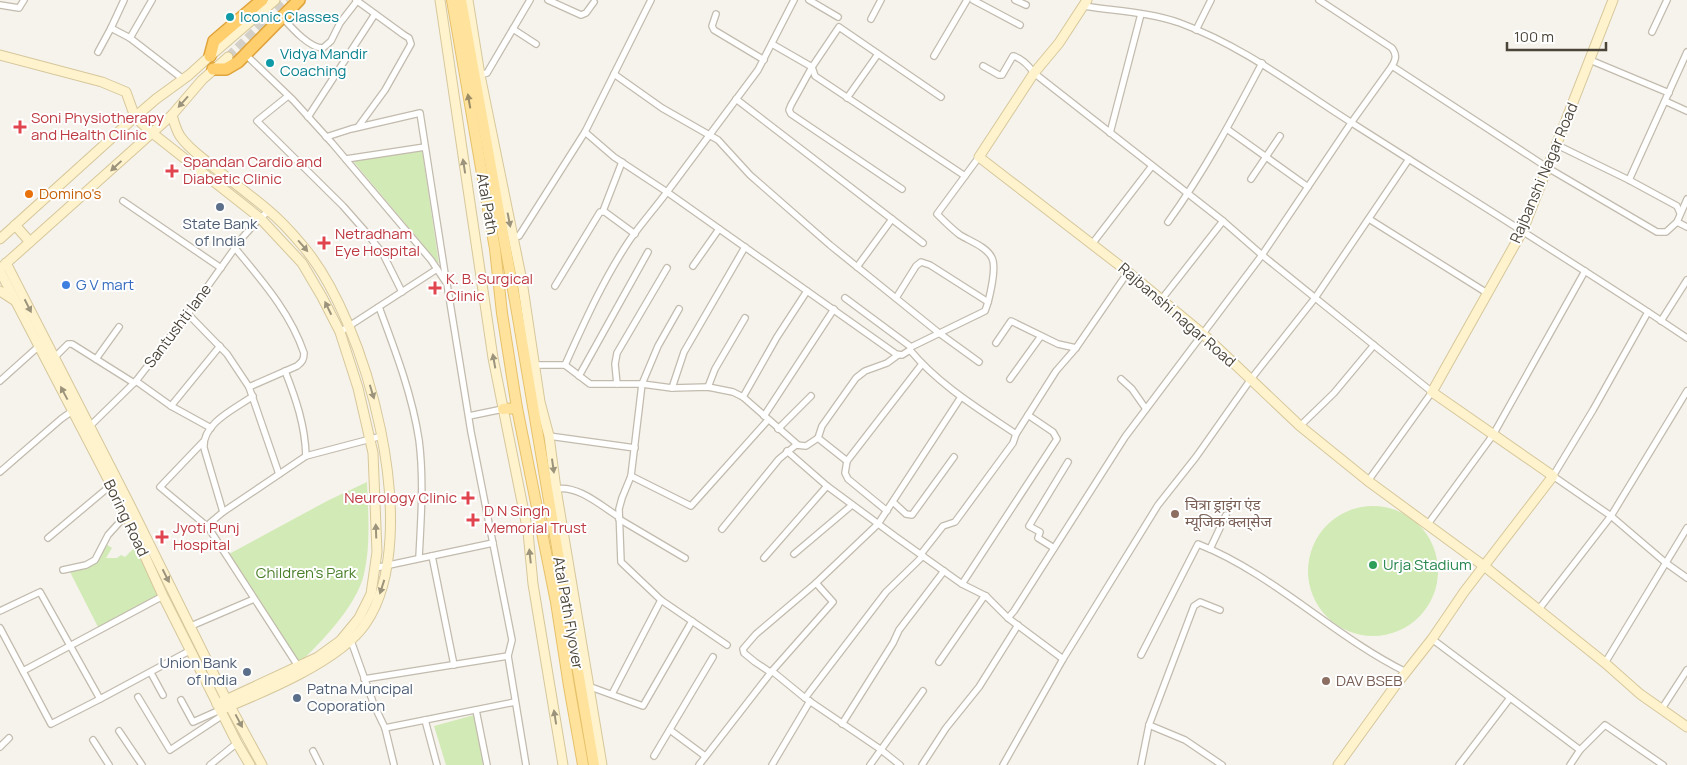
<svg xmlns="http://www.w3.org/2000/svg" width="1687" height="765" font-family="Manrope,'Noto Sans Devanagari',sans-serif">
	<style>
		.green { fill: #d2eab5 }
		.lines { fill: none; stroke-linecap: round; stroke-linejoin: round }
		.secondary-tunnel { stroke: #d4d0c8; stroke-width: 9; stroke-dasharray: 9 4.5; stroke-linecap: butt }
		.street-casing { stroke: #c2bbae; stroke-width: 8 }
		.secondary-casing { stroke: #d6c79b; stroke-width: 11 }
		.primary-casing { stroke: #e6c16a; stroke-width: 12 }
		.highway-casing { stroke: #e0a43c; stroke-width: 14 }
		.street { stroke: #fff; stroke-width: 5.5 }
		.secondary { stroke: #fff3cd; stroke-width: 9 }
		.primary { stroke: #ffe39c; stroke-width: 10 }
		.highway { stroke: #ffcf6e; stroke-width: 11 }
		.oneway { fill: #9c8c66 }
		.oneway2 { fill: #9c937c }
		.culture-dot { fill: #0f9aa8; stroke: #fff; stroke-width: 2 }
		.health-dot { fill: #e0444e; stroke: #fff; stroke-width: 2 }
		.food-dot { fill: #e8710a; stroke: #fff; stroke-width: 2 }
		.service-dot { fill: #5c6f8a; stroke: #fff; stroke-width: 2 }
		.shop-dot { fill: #3f7fe0; stroke: #fff; stroke-width: 2 }
		.education-dot { fill: #8d6e63; stroke: #fff; stroke-width: 2 }
		.leisure-dot { fill: #2e9e5b; stroke: #fff; stroke-width: 2 }
		.labels { text-anchor: middle; stroke-width: 4; stroke-linejoin: round; paint-order: stroke }
		.culture-label { font-size: 15px; fill: #0d838f; stroke: #fff; text-anchor: start }
		.health-label { font-size: 15px; fill: #be3a42; stroke: #fff; text-anchor: start }
		.street-label { font-size: 15px; fill: #4b4439; stroke: #fff }
		.food-label { font-size: 15px; fill: #c56008; stroke: #fff; text-anchor: start }
		.service-label { font-size: 15px; fill: #4e5e75; stroke: #fff }
		.shop-label { font-size: 15px; fill: #366cbe; stroke: #fff; text-anchor: start }
		.education-label { font-size: 15px; fill: #785e54; stroke: #fff; text-anchor: start }
		.leisure-label { font-size: 15px; fill: #27864d; stroke: #fff; text-anchor: start }
		.park-label { font-size: 15px; fill: #4a7f2a; stroke: #fff }
	</style>
	<rect width="100%" height="100%" fill="#f6f3ec"/>
	<g class="green">
		<path d="M422,150L439,264L353,161Z"/>
		<path d="M367,482C368,512 371,544 364,574C357,605 322,642 299,663L229,554L327,501Z"/>
		<circle cx="1373" cy="571" r="65"/>
		<path d="M106,544L112,548L106,558H117L121,555L125,557L134,548L161,596L98,627L69,570L87,566L98,561Z"/>
		<path d="M474,715L483,765H446L434,726Z"/>
	</g>
	<g class="lines">
		<path class="secondary-tunnel" d="M228,57L287,0"/>
		<defs>
			<g id="street">
				<path d="M356,0L404,35L409,38L411,44L385,90L358,127"/>
				<path d="M548,0L581,15L586,13L594,2"/>
				<path d="M651,0L585,132L614,157L667,192L758,70L794,0"/>
				<path d="M809,0L838,17"/>
				<path d="M973,0L1020,25"/>
				<path d="M1015,0L1026,5"/>
				<path d="M1319,0L1392,48C1397,55 1396,59 1392,66L1548,168L1657,232H1666L1677,222L1687,199"/>
				<path d="M0,5L19,8L24,0"/>
				<path d="M1084,6C1115,11 1149,12 1180,23C1245,47 1295,87 1352,123C1451,186 1550,248 1648,312L1593,410L1553,476L1611,516L1666,563L1687,578"/>
				<path d="M716,14L712,26L714,30L764,60"/>
				<path d="M282,17C291,27 309,48 323,48L331,41L340,23L357,1"/>
				<path d="M871,19L881,0"/>
				<path d="M111,28L124,0"/>
				<path d="M513,29L536,44"/>
				<path d="M1196,30L1211,0"/>
				<path d="M1652,32L1667,0"/>
				<path d="M130,38L152,0"/>
				<path d="M772,44L812,67L815,76L965,176"/>
				<path d="M98,52L111,28L130,38L183,79"/>
				<path d="M246,55L293,100L332,143L431,260L447,284L471,432L512,640L508,656L526,765"/>
				<path d="M934,56L967,0"/>
				<path d="M1590,60L1669,93"/>
				<path d="M983,66L999,75H1002L1013,56C1022,58 1029,66 1034,73L1223,221L1262,255L1432,392L1368,481"/>
				<path d="M614,74L662,108L718,140L750,175L830,245L939,333L979,362"/>
				<path d="M480,75L487,73L530,0"/>
				<path d="M288,96L257,121L343,206L365,231L383,254L402,292"/>
				<path d="M847,98L878,54"/>
				<path d="M736,99L923,243"/>
				<path d="M1665,101L1687,111"/>
				<path d="M308,117L375,14"/>
				<path d="M1227,129L1308,187"/>
				<path d="M1110,133L1141,14"/>
				<path d="M326,137L351,129L420,113L446,280"/>
				<path d="M1557,145L1629,180L1677,206L1680,213"/>
				<path d="M346,159L425,147"/>
				<path d="M1251,179L1280,136"/>
				<path d="M1629,180L1687,52"/>
				<path d="M902,189L791,114L789,110L791,105L812,67L839,27L941,97"/>
				<path d="M123,201L221,268"/>
				<path d="M603,211L622,162"/>
				<path d="M1369,219L1487,293"/>
				<path d="M1168,222C1204,172 1233,118 1262,63"/>
				<path d="M1677,222L1687,227"/>
				<path d="M513,237L519,236L585,132"/>
				<path d="M1092,244L1152,166"/>
				<path d="M235,248C262,281 290,312 304,353C304,360 302,362 297,366L249,387"/>
				<path d="M693,266L719,229"/>
				<path d="M857,267L892,219"/>
				<path d="M555,286L600,212H605L635,234"/>
				<path d="M845,298L911,347"/>
				<path d="M896,298L916,266L921,262L930,265L988,302"/>
				<path d="M1161,300L1223,221"/>
				<path d="M379,307C395,350 412,394 419,440C424,479 421,519 419,558"/>
				<path d="M679,309L658,346L642,384L631,476L622,498L619,509L621,562L661,600L727,645"/>
				<path d="M1648,312L1687,338"/>
				<path d="M188,314L227,354L249,387L279,474"/>
				<path d="M1661,321L1687,280"/>
				<path d="M340,332L437,269"/>
				<path d="M996,343L1011,321L1058,344L1076,348"/>
				<path d="M910,350L911,347L985,311C989,301 997,268 992,258C987,247 970,241 960,235C952,229 944,221 937,214L979,157"/>
				<path d="M55,357L68,344H72L134,383"/>
				<path d="M96,359L119,327"/>
				<path d="M536,365H565L590,384H642L672,388L708,387L733,392L743,397L798,445"/>
				<path d="M565,365C584,323 603,280 629,241C641,224 655,208 667,192L896,354L902,355L910,350C939,385 979,409 1016,434L1056,371L1076,348L1128,272"/>
				<path d="M285,371C296,399 305,425 306,456"/>
				<path d="M579,376L648,252"/>
				<path d="M1010,379L1041,336"/>
				<path d="M1121,379L1132,389L1146,409"/>
				<path d="M0,381L39,346"/>
				<path d="M136,381L171,406L211,428"/>
				<path d="M617,384L615,364L617,353L667,268"/>
				<path d="M708,387L715,369L745,318"/>
				<path d="M672,388L684,352L745,247"/>
				<path d="M743,397L777,337L807,291"/>
				<path d="M171,406L220,346"/>
				<path d="M469,416L503,409"/>
				<path d="M764,416L834,309"/>
				<path d="M1300,426L1334,393L1374,345"/>
				<path d="M89,427L136,381L188,314L242,238L260,218L269,211"/>
				<path d="M778,429L811,396"/>
				<path d="M549,436L635,448"/>
				<path d="M818,438L822,426L856,378L865,371L887,363L898,355"/>
				<path d="M203,442L160,487L208,527"/>
				<path d="M787,451L827,486L896,537L962,584L986,596L1008,618L1063,659"/>
				<path d="M0,472L61,419L75,409"/>
				<path d="M631,476L691,506L768,420"/>
				<path d="M556,489C578,485 600,505 619,517"/>
				<path d="M893,502L906,514L912,515L954,457"/>
				<path d="M887,511L848,479L845,473L847,461L922,364"/>
				<path d="M223,512L204,448C202,423 235,409 253,396"/>
				<path d="M619,519L685,558"/>
				<path d="M1428,524L1493,435L1585,271"/>
				<path d="M722,529L779,459L796,445L806,446L818,438L847,461"/>
				<path d="M48,538L110,486"/>
				<path d="M1054,548L1038,538L1040,532L1029,526L1068,462"/>
				<path d="M1210,549L1226,515"/>
				<path d="M794,554L852,505"/>
				<path d="M921,554L943,526L955,522L1013,443L1016,434"/>
				<path d="M432,556L454,665"/>
				<path d="M764,558L827,486"/>
				<path d="M375,568L493,543"/>
				<path d="M63,570L86,565L95,560L108,535L127,514"/>
				<path d="M962,584L1057,439L1053,432L1028,415"/>
				<path d="M1539,609L1611,516L1687,391"/>
				<path d="M1220,610L1200,602L1194,606L1149,725L1185,740L1222,765"/>
				<path d="M0,611L40,592L100,699"/>
				<path d="M1008,618L1014,611L1125,437L1262,255L1351,123L1392,66"/>
				<path d="M191,626L254,599"/>
				<path d="M0,628L51,724L100,699L191,650"/>
				<path d="M350,638L374,705L385,728L394,765"/>
				<path d="M1432,639L1580,750L1570,765"/>
				<path d="M1141,655L1198,544C1274,574 1333,636 1406,672"/>
				<path d="M939,662L983,598L986,596"/>
				<path d="M1605,663L1687,528"/>
				<path d="M298,666L208,527L210,523L223,512L306,456L382,436"/>
				<path d="M23,671L163,596"/>
				<path d="M772,671L805,698L880,749L900,765"/>
				<path d="M770,672L755,662L744,653L743,649L756,634L816,583"/>
				<path d="M151,673L163,695"/>
				<path d="M364,679L508,656"/>
				<path d="M588,686L643,706L692,621"/>
				<path d="M612,694L661,600"/>
				<path d="M138,697L170,750L223,715"/>
				<path d="M805,698L886,592L923,556"/>
				<path d="M181,700L193,722L220,710"/>
				<path d="M476,710L487,765"/>
				<path d="M1661,710L1687,670"/>
				<path d="M425,720L437,765"/>
				<path d="M842,724L893,643L899,630L944,571"/>
				<path d="M385,728L515,702"/>
				<path d="M670,730L705,756"/>
				<path d="M119,731L142,765"/>
				<path d="M93,740L109,765"/>
				<path d="M0,747L9,738"/>
				<path d="M1580,750L1605,725L1663,765"/>
				<path d="M313,751L320,765"/>
				<path d="M654,756L713,657"/>
				<path d="M210,765L237,743"/>
				<path d="M699,765L772,671L833,602L816,583L878,524L961,397"/>
				<path d="M772,765L810,701"/>
				<path d="M870,765L923,691"/>
				<path d="M922,765L946,728L979,687L1018,625"/>
				<path d="M1003,765L1063,659L1158,505L1196,457L1251,379L1315,298L1409,159"/>
				<path d="M1141,765L1149,725"/>
				<path d="M1459,765L1510,698"/>
			</g>
			<g id="secondary">
				<path d="M440,0L493,358L528,532L533,584L563,765"/>
				<path d="M468,0L480,75L522,281L540,402L549,436L556,489L602,765"/>
				<path d="M1087,0L1059,43L1034,73L979,157L1128,272L1203,334L1300,426L1368,481L1484,566L1605,663L1640,694L1687,727"/>
				<path d="M0,55L102,82L126,92L135,117L151,132L260,218L302,263L322,297L340,332L358,388L373,453L377,552L371,594L359,618L340,641L318,657L217,704"/>
				<path d="M172,115C174,122 176,130 180,136C188,148 200,156 211,165C230,180 249,194 268,210C280,220 292,233 302,245C367,320 425,536 366,623C341,661 262,693 220,710"/>
				<path d="M15,225L30,242"/>
				<path d="M0,239L135,117L156,99L189,75L210,56L275,0"/>
				<path d="M6,263L130,505L226,699L262,765"/>
				<path d="M2,267L172,115L202,80L228,57"/>
				<path d="M0,271L123,508L163,596L237,743L250,765"/>
				<path d="M0,291L14,300"/>
				<path d="M1338,765L1395,686L1432,639L1464,592L1553,476L1432,392L1523,230L1613,0"/>
			</g>
			<g id="primary">
				<path d="M452,0L495,249L502,313L517,408L556,602L569,686L583,765"/>
				<path d="M461,0L517,312L594,765"/>
				<path d="M503,409L517,408"/>
			</g>
			<g id="highway">
				<path d="M210,56L214,41L262,0"/>
				<path d="M213,69H226L238,62L299,0"/>
			</g>
		</defs>
		<use href="#street" class="street-casing"/>
		<use href="#secondary" class="secondary-casing"/>
		<use href="#primary" class="primary-casing"/>
		<use href="#highway" class="highway-casing"/>
		<use href="#street" class="street"/>
		<use href="#secondary" class="secondary"/>
		<use href="#primary" class="primary"/>
		<use href="#highway" class="highway"/>
	</g>
	<defs><path id="oneway-solid" d="M-6-.8H1V-3.2L6.5 0L1 3.2V.8H-6Z" transform="scale(1.25)"/></defs>
	<use class="oneway" href="#oneway-solid" transform="translate(469 101) rotate(-100)"/>
	<g class="oneway2">
		<use href="#oneway-solid" transform="translate(183 102) rotate(132)"/>
		<use href="#oneway-solid" transform="translate(116 166) rotate(137)"/>
		<use href="#oneway-solid" transform="translate(464 166) rotate(-99)"/>
		<use href="#oneway-solid" transform="translate(509 220) rotate(79)"/>
		<use href="#oneway-solid" transform="translate(303 246) rotate(49)"/>
		<use href="#oneway-solid" transform="translate(28 306) rotate(63)"/>
		<use href="#oneway-solid" transform="translate(328 308) rotate(-116)"/>
		<use href="#oneway-solid" transform="translate(494 361) rotate(-100)"/>
		<use href="#oneway-solid" transform="translate(372 392) rotate(73)"/>
		<use href="#oneway-solid" transform="translate(64 393) rotate(-118)"/>
		<use href="#oneway-solid" transform="translate(553 466) rotate(82)"/>
		<use href="#oneway-solid" transform="translate(376 531) rotate(-92)"/>
		<use href="#oneway-solid" transform="translate(530 556) rotate(-96)"/>
		<use href="#oneway-solid" transform="translate(166 576) rotate(63)"/>
		<use href="#oneway-solid" transform="translate(382 587) rotate(108)"/>
		<use href="#oneway-solid" transform="translate(555 717) rotate(-99)"/>
		<use href="#oneway-solid" transform="translate(239 721) rotate(62)"/>
	</g>
	<g class="culture-dot">
		<circle cx="230" cy="17" r="5"/>
		<circle cx="270" cy="63" r="5"/>
	</g>
	<g class="health-dot">
		<path d="M17.5 119.5h5v5h5v5h-5v5h-5v-5h-5v-5h5z"/>
		<path d="M169.5 163.5h5v5h5v5h-5v5h-5v-5h-5v-5h5z"/>
		<path d="M321.5 235.5h5v5h5v5h-5v5h-5v-5h-5v-5h5z"/>
		<path d="M432.5 280.5h5v5h5v5h-5v5h-5v-5h-5v-5h5z"/>
		<path d="M465.5 490.5h5v5h5v5h-5v5h-5v-5h-5v-5h5z"/>
		<path d="M470.5 512.5h5v5h5v5h-5v5h-5v-5h-5v-5h5z"/>
		<path d="M159.5 529.5h5v5h5v5h-5v5h-5v-5h-5v-5h5z"/>
	</g>
	<circle class="food-dot" cx="29" cy="194" r="5"/>
	<g class="service-dot">
		<circle cx="220" cy="207" r="5"/>
		<circle cx="247" cy="672" r="5"/>
		<circle cx="297" cy="698" r="5"/>
	</g>
	<circle class="shop-dot" cx="66" cy="285" r="5"/>
	<g class="education-dot">
		<circle cx="1175" cy="514" r="5"/>
		<circle cx="1326" cy="681" r="5"/>
	</g>
	<circle class="leisure-dot" cx="1373" cy="565" r="5"/>
	<g class="labels">
		<g class="culture-label">
			<text x="240" y="22">Iconic Classes</text>
			<text x="280" y="59">Vidya Mandir<tspan x="280" dy="17">Coaching</tspan></text>
		</g>
		<g class="health-label">
			<text x="31" y="123">Soni Physiotherapy<tspan x="31" dy="17">and Health Clinic</tspan></text>
			<text x="183" y="167">Spandan Cardio and<tspan x="183" dy="17">Diabetic Clinic</tspan></text>
			<text x="335" y="239">Netradham<tspan x="335" dy="17">Eye Hospital</tspan></text>
			<text x="446" y="284">K. B. Surgical<tspan x="446" dy="17">Clinic</tspan></text>
			<text x="457" y="503" text-anchor="end">Neurology Clinic</text>
			<text x="484" y="516">D N Singh<tspan x="484" dy="17">Memorial Trust</tspan></text>
			<text x="173" y="533">Jyoti Punj<tspan x="173" dy="17">Hospital</tspan></text>
		</g>
		<g class="street-label">
			<text transform="translate(1544 173) rotate(-67)" y="5">Rajbanshi Nagar Road</text>
			<text transform="translate(487 204) rotate(80)" y="5">Atal Path</text>
			<text transform="translate(1177 315) rotate(41)" y="5">Rajbanshi nagar Road</text>
			<text transform="translate(178 326) rotate(-53)" y="5">Santushti lane</text>
			<text transform="translate(126 518) rotate(64)" y="5">Boring Road</text>
			<text transform="translate(568 613) rotate(80)" y="5">Atal Path Flyover</text>
		</g>
		<g class="food-label">
			<text x="39" y="199">Domino's</text>
		</g>
		<g class="service-label">
			<text x="220" y="229">State Bank<tspan x="220" dy="17">of India</tspan></text>
			<text x="237" y="668" text-anchor="end">Union Bank<tspan x="237" dy="17">of India</tspan></text>
			<text x="307" y="694" text-anchor="start">Patna Muncipal<tspan x="307" dy="17">Coporation</tspan></text>
		</g>
		<g class="shop-label">
			<text x="76" y="290">G V mart</text>
		</g>
		<g class="education-label">
			<text x="1185" y="510">चित्रा ड्राइंग एंड<tspan x="1185" dy="17">म्यूजिक क्ला्सेज</tspan></text>
			<text x="1336" y="686">DAV BSEB</text>
		</g>
		<g class="leisure-label">
			<text x="1383" y="570">Urja Stadium</text>
		</g>
		<g class="park-label">
			<text x="306" y="578">Children's Park</text>
		</g>
	</g>
	<path d="M1507 42v8h99v-8" fill="none" stroke="#4b4439" stroke-width="2.5"/>
	<text x="1514" y="42" font-size="15" fill="#4b4439" stroke="#ffffff" stroke-width="4" paint-order="stroke">100 m</text>
</svg>
